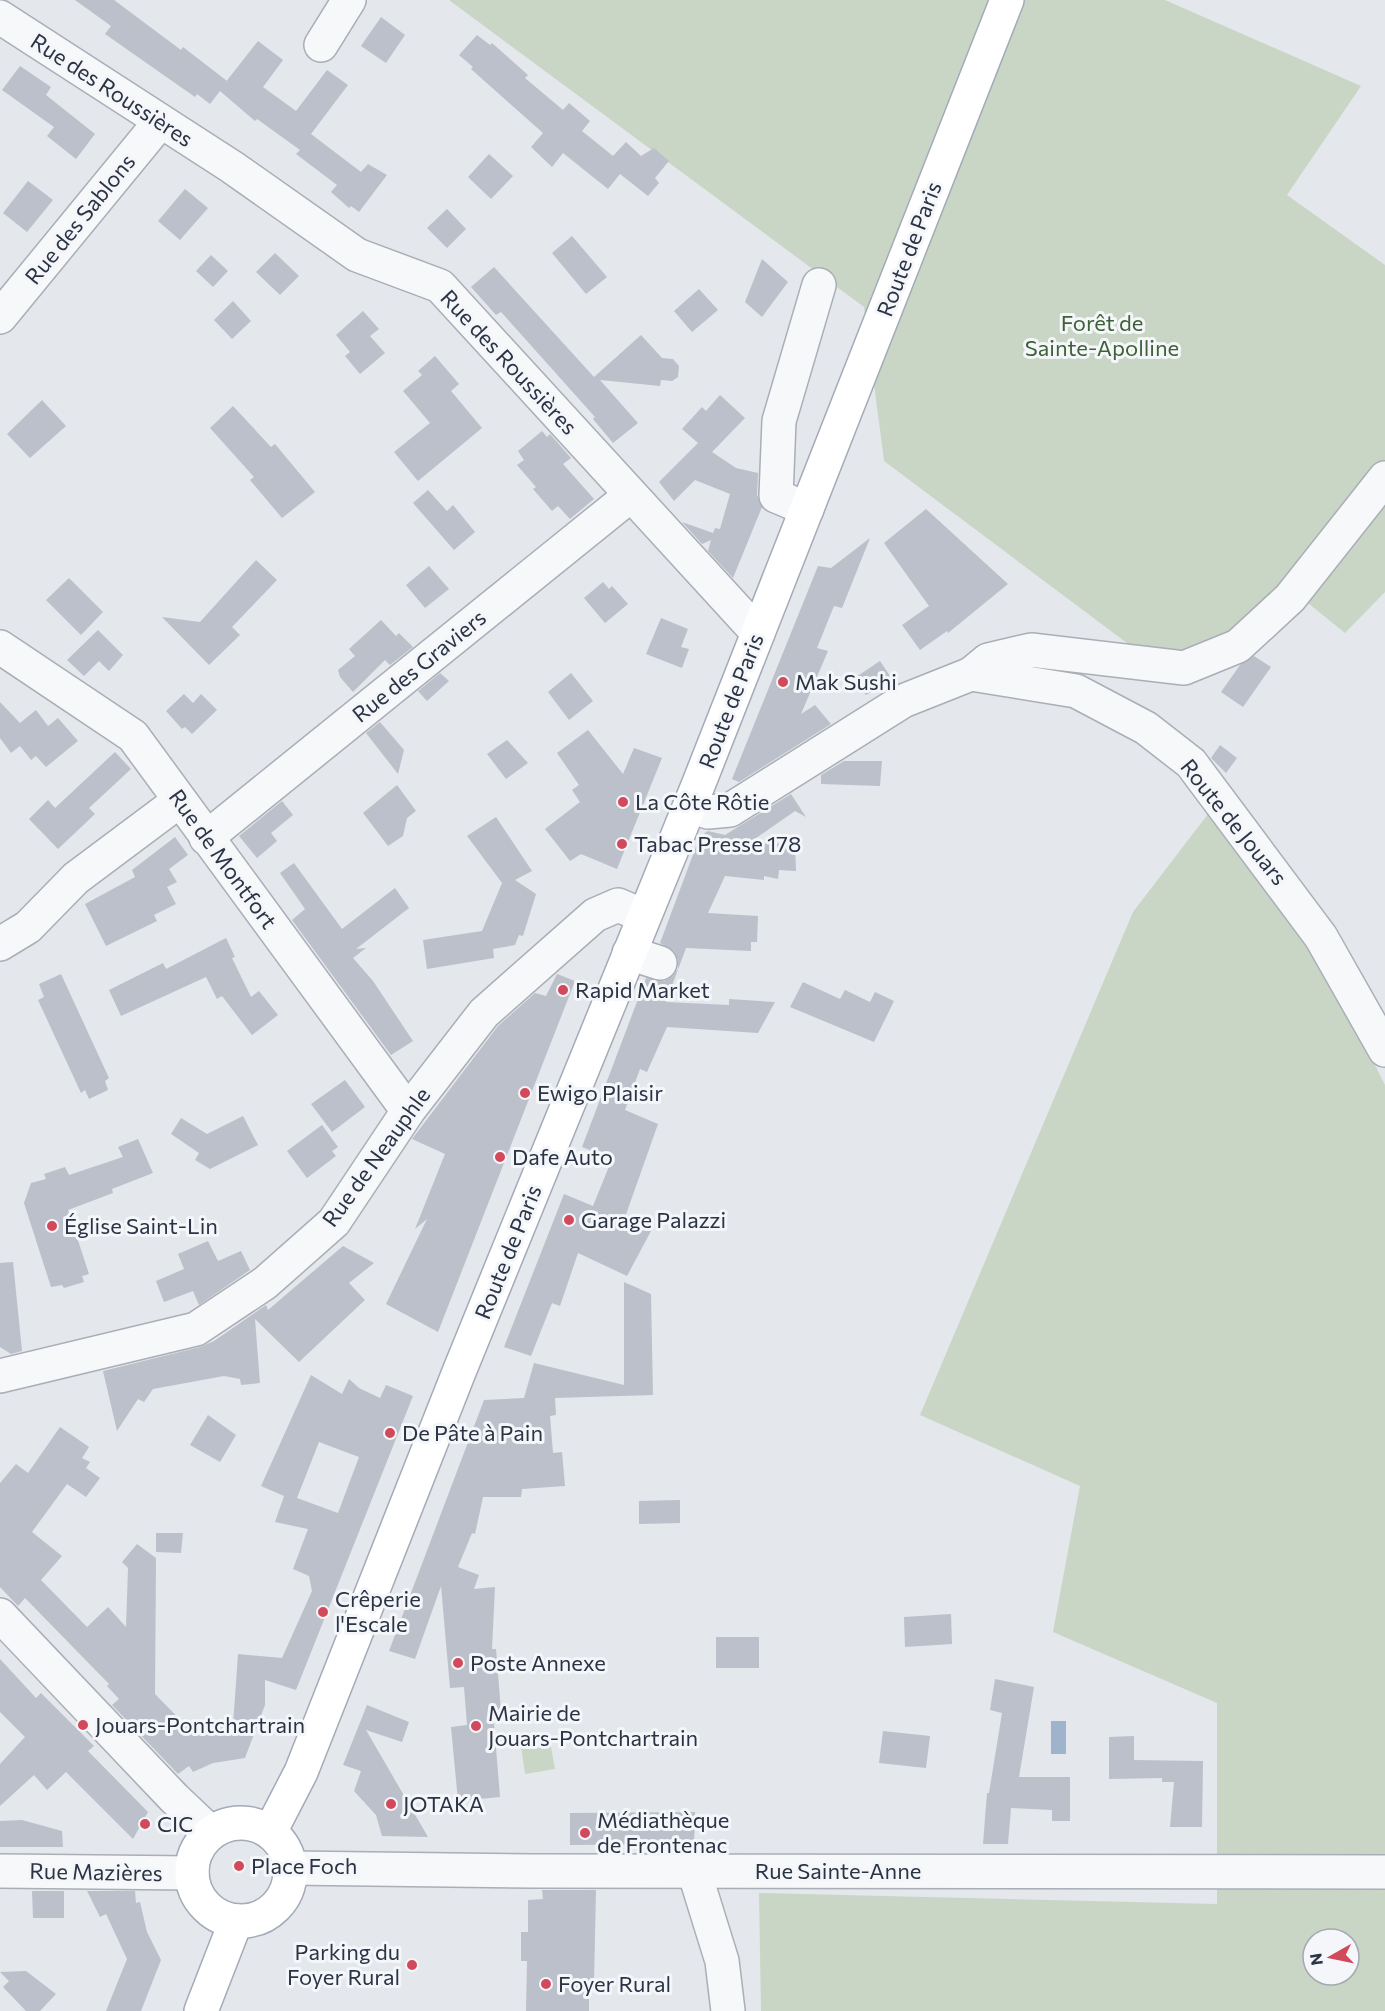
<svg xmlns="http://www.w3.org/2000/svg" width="1385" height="2011" font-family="Commissioner,sans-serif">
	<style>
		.green { fill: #c9d6c5; fill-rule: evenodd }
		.water { fill: #9fb4cc }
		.building { fill: #bbc0ca; fill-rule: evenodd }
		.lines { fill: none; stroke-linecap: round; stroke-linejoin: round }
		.minor-casing { stroke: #a9aeb7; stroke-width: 36 }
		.major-casing { stroke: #a3abb8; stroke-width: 36 }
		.minor { stroke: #f7f8fa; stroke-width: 33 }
		.major { stroke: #fff; stroke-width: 33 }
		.poi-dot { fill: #d1495b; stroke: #f4f6f9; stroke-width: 2 }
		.labels { text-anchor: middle; stroke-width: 6; stroke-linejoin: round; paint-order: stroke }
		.street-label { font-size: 22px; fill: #2b3445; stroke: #f4f6f9 }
		.park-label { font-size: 22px; fill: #3f6138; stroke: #f4f6f9 }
		.poi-label { font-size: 22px; fill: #2b3445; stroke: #f4f6f9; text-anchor: start }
	</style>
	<rect width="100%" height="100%" fill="#e4e7ec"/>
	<g class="green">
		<path d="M449,0H1165L1361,86L1287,195L1385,265V592L1345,633L1303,599L1209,654L1151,661L884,461L864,307Z"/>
		<path d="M1208,814L1318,951L1385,1085V2011H761L759,1893L1217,1904V1703L1053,1632L1080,1486L920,1415L1133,912ZM1313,1939H1349V1975H1313Z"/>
		<path d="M550,1741L555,1769L525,1774L521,1746Z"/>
	</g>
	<rect class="water" x="1051" y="1721" width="15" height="33"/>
	<g class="building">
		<path d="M75,0H114L181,50L183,47L227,81L225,83L258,41L283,60L263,87L296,111L327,70L348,85L311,134L361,172L368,164L387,175L359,212L351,206L349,208L331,192L337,185L296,154L300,150L257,119L255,121L220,91L210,104L197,94L195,97L105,34L111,26Z"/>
		<path d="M381,17L405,35L386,63L361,46Z"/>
		<path d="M477,35L490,45L492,43L528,75L525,78L563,110L569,103L590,121L582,131L613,156L626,142L641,156L654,148L669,161L655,178L659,183L648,196L620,174L608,189L563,153L552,167L531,147L543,133L471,69L473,67L459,55Z"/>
		<path d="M20,66L51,87L46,95L95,134L76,159L47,136L54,127L2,90Z"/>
		<path d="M489,154L513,176L491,199L468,177Z"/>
		<path d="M28,181L53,200L27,232L3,213Z"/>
		<path d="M185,189L208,208L180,240L158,221Z"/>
		<path d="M447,209L466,229L447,248L427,228Z"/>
		<path d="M572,236L607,277L586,294L552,253Z"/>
		<path d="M275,253L299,276L280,295L256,272Z"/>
		<path d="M211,255L228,271L213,287L196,271Z"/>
		<path d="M762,259L788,282L762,317L745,302Z"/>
		<path d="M494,267L594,377L641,335L662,358L673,359L679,366L678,377L672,381L661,380L660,386L600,380L638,423L613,443L593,419L595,417L501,312L496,315L471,287Z"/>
		<path d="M699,289L718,310L692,332L674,311Z"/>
		<path d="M233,301L251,321L232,339L214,320Z"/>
		<path d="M363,311L379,329L370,336L385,353L360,374L345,356L350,352L336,335Z"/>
		<path d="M435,356L459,384L451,391L482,428L418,481L394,452L430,423L403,391L422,375L418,371Z"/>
		<path d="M720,395L745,418L712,452L736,468L758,473L757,495L762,507L733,578L708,551L711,540L702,544L682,522L713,533L715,528L720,529L730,494L695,480L674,501L659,482L698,443L682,429L702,407L706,411Z"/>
		<path d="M42,400L66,426L30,458L7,434Z"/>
		<path d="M233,406L271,447L275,444L315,492L282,518L250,480L254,477L210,428Z"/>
		<path d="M542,431L547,437L550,434L571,458L563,464L594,499L570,519L558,506L552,511L533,489L536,487L517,465L524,460L518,451Z"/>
		<path d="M428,490L447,511L453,505L475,532L454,550L413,503Z"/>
		<path d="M926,509L1008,584L948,633L947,631L920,650L902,625L929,606L884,543Z"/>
		<path d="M870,538L842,608L834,606L817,648L828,651L801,714L815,705L831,724L739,782L732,779L818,566L831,568Z"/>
		<path d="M256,560L277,580L232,627L240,635L209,665L162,617L200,622Z"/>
		<path d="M429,566L449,589L425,608L406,585Z"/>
		<path d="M69,578L103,612L81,635L46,600Z"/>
		<path d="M603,582L609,589L612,586L628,604L605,623L584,598Z"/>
		<path d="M661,618L688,629L681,647L689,649L682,668L646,654Z"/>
		<path d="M381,620L396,636L399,633L413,647L390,665L385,660L353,692L340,677L338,670L355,656L349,649Z"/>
		<path d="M98,630L123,655L109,671L99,661L84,676L67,660Z"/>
		<path d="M1254,656L1271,667L1243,707L1221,692L1240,665Z"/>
		<path d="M880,661L892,679L866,695L853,679Z"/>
		<path d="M440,673L449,681L427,701L418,691Z"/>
		<path d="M571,673L593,701L569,720L548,692Z"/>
		<path d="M184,694L193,703L201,694L217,710L192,734L185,727L182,729L166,711Z"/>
		<path d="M0,702L20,723L36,710L48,726L58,718L78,741L46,767L36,756L31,760L20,746L11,753L0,738Z"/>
		<path d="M380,722L404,750L398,774L366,733Z"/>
		<path d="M588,730L623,774L634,748L662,758L617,869L581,854L570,861L545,829L580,802L572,790L579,785L557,753Z"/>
		<path d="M507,740L528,763L506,779L487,754Z"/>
		<path d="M1220,745L1237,758L1226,773L1211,758Z"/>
		<path d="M115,752L131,769L89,808L95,814L58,849L29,819L48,800L55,808Z"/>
		<path d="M844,761H882L880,786L821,784V775Z"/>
		<path d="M397,785L416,811L407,818L403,836L388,846L363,813Z"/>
		<path d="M791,794L806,817L795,811L749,843L795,844L796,871L779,870L778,879L764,876V880L725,876L708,913L758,916L757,942H751V951L686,948L666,1002L729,1005V999L775,1002L758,1033L667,1027L647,1072L640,1069L625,1110L658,1124L624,1220L651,1231L627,1276L578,1253L560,1306L552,1303L531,1356L504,1347L564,1194L593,1206L612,1159L582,1147L646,978L664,981L673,976L678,969V960L674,951L660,943L700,836L708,831L725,835Z"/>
		<path d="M282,801L293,815L271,833L277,841L257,858L239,836Z"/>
		<path d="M496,817L532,871L515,880L536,894L523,936L519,935L515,945L493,949L494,958L427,969L423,940L482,931L502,883L467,836Z"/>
		<path d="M175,837L188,855L169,869L177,882L167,887L176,904L154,915L157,921L106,946L85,904L135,877L132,870Z"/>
		<path d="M294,863L342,929L395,888L409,908L356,949L366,948L353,958L373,981L413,1041L391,1055L292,920L305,909L280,873Z"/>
		<path d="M226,938L235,957L232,958L251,997L259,991L278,1015L252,1035L222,996L217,999L206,977L121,1016L109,990L163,963L166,969Z"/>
		<path d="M61,974L109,1078L105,1081L108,1090L89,1099L85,1090L81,1093L38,1000L44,997L39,984Z"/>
		<path d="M557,974L575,981L438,1332L386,1304L427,1219L415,1229L445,1154L412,1139L498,1026L535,993L546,996Z"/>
		<path d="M803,982L840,999L845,990L870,1002L875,992L894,1001L874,1042L790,1007Z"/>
		<path d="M345,1080L365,1107L332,1132L311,1104Z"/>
		<path d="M243,1116L258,1145L210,1169L195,1160L199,1153L171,1134L181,1118L207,1134Z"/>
		<path d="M322,1125L338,1147L332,1151L336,1156L307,1178L287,1151Z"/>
		<path d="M138,1139L153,1173L112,1189L113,1193L68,1210L89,1274L82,1276L84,1282L64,1288L62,1285L51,1287L24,1203L31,1183L46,1179L44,1174L65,1167L69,1175L123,1157L118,1147Z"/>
		<path d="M208,1241L218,1261L241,1251L250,1270L199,1305L193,1291L164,1302L156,1281L184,1269L178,1254Z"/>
		<path d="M343,1246L374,1263L349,1283L365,1300L299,1362L255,1319L260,1383L241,1385L240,1379L224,1376L153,1389L144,1402L138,1399L117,1431L103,1371L200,1347L214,1341L266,1305L268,1310Z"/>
		<path d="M13,1262L22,1351L11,1354L0,1347V1263Z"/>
		<path d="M624,1282L651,1294L653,1395L555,1398L556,1415L550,1416L553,1453L562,1452L565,1486L522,1489L521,1497H483L475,1534L472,1533L458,1567L479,1575L474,1589L495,1587L492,1649H496L501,1711H493L500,1797L458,1801L451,1727L467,1725L464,1687L450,1688L441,1586L415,1659L389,1651L484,1400L524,1398L534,1363L624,1385Z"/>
		<path d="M311,1375L342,1394L349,1379L359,1388L380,1398L386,1385L413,1396L296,1690L265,1680V1705L245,1758L213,1763L193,1772L189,1766L178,1774L112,1705L119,1699L107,1686L109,1684L25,1598L18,1606L0,1587V1483L16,1464L28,1473L60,1427L89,1447L82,1458L90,1462L86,1468L100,1478L86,1497L67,1484L32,1532L62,1556L41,1580L87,1627L108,1607L126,1627L128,1568L122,1562L137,1544L156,1558L155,1694L194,1734L233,1725L238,1654L282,1658L312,1591L309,1576L293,1569L308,1529L275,1522L284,1496L261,1486ZM319,1442L359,1457L338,1513L297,1498Z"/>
		<path d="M208,1415L236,1435L220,1462L190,1445Z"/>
		<path d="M680,1500V1523L639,1524V1501Z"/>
		<path d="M156,1533H183L181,1553L156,1552Z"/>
		<path d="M951,1614L952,1644L905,1647L904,1617Z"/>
		<rect x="716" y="1637" width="43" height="31"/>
		<path d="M0,1659L36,1698L41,1693L94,1746L88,1751L148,1812L133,1839L66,1772L47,1790L34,1775L0,1806V1764L25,1737L0,1712Z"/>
		<path d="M995,1679L1034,1687L1019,1777H1070V1821H1052V1810L1011,1808L1008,1844H983L987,1793H989L1002,1713L990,1710Z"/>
		<path d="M367,1705L409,1722L402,1742L366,1730L428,1837L382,1836L376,1815L354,1791L361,1771L343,1765Z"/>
		<path d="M883,1731L930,1736L926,1768L879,1763Z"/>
		<path d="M1134,1736V1760L1203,1761L1202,1827H1170L1174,1782H1162V1778L1109,1779V1737Z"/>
		<path d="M695,1812L694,1844L570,1845V1813Z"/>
		<path d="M22,1820L62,1831L63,1847H0V1821Z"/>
		<path d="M542,1890H596L594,1981H589V2011H526L527,1961H521V1932H528V1900L543,1899Z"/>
		<path d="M32,1891H64V1918H33Z"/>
		<path d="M87,1891H135L136,1903L140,1902L147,1932L161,1960L141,2011H106L127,1959L106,1914L100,1917Z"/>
		<path d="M26,1971L56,1994L40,2011H26L3,1987L9,1981L0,1972Z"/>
	</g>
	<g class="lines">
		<defs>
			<g id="minor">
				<path d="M0,17L232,167L357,255L440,286L758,633"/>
				<path d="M321,45L349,0"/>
				<path d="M0,317L160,122"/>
				<path d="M807,509L776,496L779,421L819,285"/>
				<path d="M0,647L133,736L408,1111"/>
				<path d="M971,674L988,660L1031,650L1184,668L1238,646L1290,598L1385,478"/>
				<path d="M690,806L708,812L730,810L903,701L971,674L1076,691L1146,728L1191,763L1321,937L1385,1050"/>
				<path d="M206,838L631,495"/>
				<path d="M0,944L28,927L76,878L179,801"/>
				<path d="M629,953L660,963"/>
				<path d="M0,1376L196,1329L265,1283L334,1222L408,1111L484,1013L595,915L618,905L644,916"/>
				<path d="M0,1615L174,1798L211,1833"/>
				<path d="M290,1868L533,1871L1385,1872"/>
				<path d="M0,1871L192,1873"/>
				<path d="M694,1871L722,1961L728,2011"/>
			</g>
			<g id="major">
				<circle cx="241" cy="1872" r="49"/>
				<path d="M270,1832L301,1772L459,1372L699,783L1007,0"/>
				<path d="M201,2011L236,1921"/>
			</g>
		</defs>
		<use href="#minor" class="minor-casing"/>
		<use href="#major" class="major-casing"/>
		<use href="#minor" class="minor"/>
		<use href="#major" class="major"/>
	</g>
	<g class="poi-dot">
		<circle cx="783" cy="682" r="6"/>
		<circle cx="623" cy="802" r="6"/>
		<circle cx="622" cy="844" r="6"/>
		<circle cx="563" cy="990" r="6"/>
		<circle cx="525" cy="1093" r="6"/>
		<circle cx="500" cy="1157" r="6"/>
		<circle cx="569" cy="1220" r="6"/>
		<circle cx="52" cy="1226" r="6"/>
		<circle cx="390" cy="1433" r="6"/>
		<circle cx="323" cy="1612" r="6"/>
		<circle cx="458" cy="1663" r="6"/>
		<circle cx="83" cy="1725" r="6"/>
		<circle cx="476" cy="1726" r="6"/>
		<circle cx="391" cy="1804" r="6"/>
		<circle cx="145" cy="1824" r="6"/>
		<circle cx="585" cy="1833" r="6"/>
		<circle cx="239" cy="1866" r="6"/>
		<circle cx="412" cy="1965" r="6"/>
		<circle cx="546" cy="1984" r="6"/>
	</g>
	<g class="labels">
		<g class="street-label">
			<text transform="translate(112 90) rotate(33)" y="8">Rue des Roussières</text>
			<text transform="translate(80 219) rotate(-51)" y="8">Rue des Sablons</text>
			<text transform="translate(909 249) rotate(-69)" y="8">Route de Paris</text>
			<text transform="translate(509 362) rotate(47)" y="8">Rue des Roussières</text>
			<text transform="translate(419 666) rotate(-39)" y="8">Rue des Graviers</text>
			<text transform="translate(731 701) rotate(-69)" y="8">Route de Paris</text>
			<text transform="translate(1234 822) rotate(51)" y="8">Route de Jouars</text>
			<text transform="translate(223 859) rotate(54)" y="8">Rue de Montfort</text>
			<text transform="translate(376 1157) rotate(-54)" y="8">Rue de Neauphle</text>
			<text transform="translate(508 1252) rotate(-68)" y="8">Route de Paris</text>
			<text x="838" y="1879">Rue Sainte-Anne</text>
			<text transform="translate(96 1872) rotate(1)" y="8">Rue Mazières</text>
		</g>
		<g class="park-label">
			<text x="1102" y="331">Forêt de<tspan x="1102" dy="25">Sainte-Apolline</tspan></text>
		</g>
		<g class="poi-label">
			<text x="795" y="690">Mak Sushi</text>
			<text x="635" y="810">La Côte Rôtie</text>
			<text x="634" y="852">Tabac Presse 178</text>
			<text x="575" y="998">Rapid Market</text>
			<text x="537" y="1101">Ewigo Plaisir</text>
			<text x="512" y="1165">Dafe Auto</text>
			<text x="581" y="1228">Garage Palazzi</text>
			<text x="64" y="1234">Église Saint-Lin</text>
			<text x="402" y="1441">De Pâte à Pain</text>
			<text x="335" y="1607">Crêperie<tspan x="335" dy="25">l'Escale</tspan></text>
			<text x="470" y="1671">Poste Annexe</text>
			<text x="488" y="1721">Mairie de<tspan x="488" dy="25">Jouars-Pontchartrain</tspan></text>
			<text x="95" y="1733">Jouars-Pontchartrain</text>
			<text x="403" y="1812">JOTAKA</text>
			<text x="597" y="1828">Médiathèque<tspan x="597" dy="25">de Frontenac</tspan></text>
			<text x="157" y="1832">CIC</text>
			<text x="251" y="1874">Place Foch</text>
			<text x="400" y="1960" text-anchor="end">Parking du<tspan x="400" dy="25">Foyer Rural</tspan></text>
			<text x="558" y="1992">Foyer Rural</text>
		</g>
	</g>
	<g transform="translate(1331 1957) rotate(261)"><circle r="28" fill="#f4f6f9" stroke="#a4a8b1" stroke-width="1.5"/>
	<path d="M0-4.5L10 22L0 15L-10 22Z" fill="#d1495b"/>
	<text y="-9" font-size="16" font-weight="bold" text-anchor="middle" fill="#2b3445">N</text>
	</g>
</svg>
